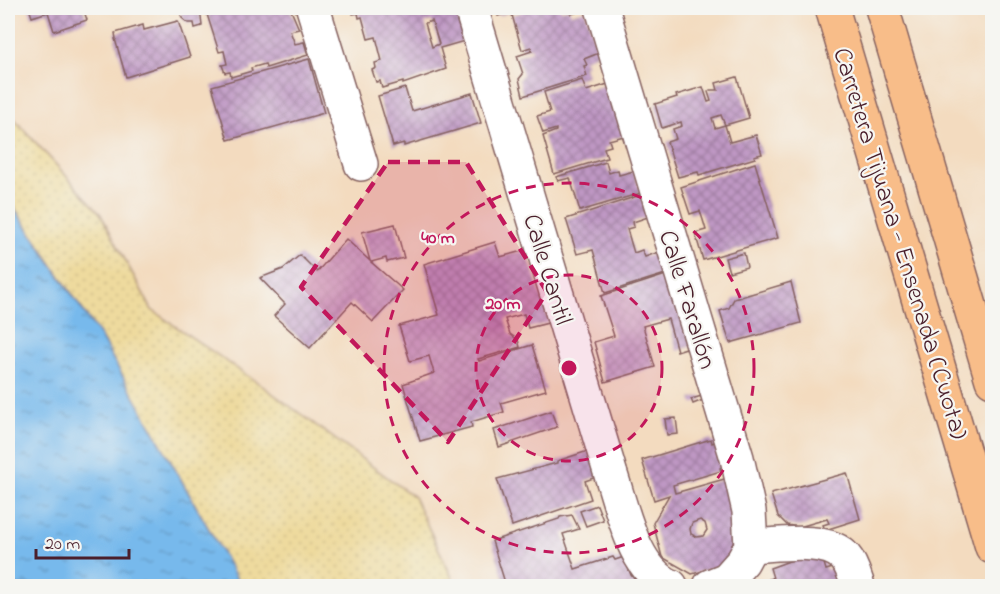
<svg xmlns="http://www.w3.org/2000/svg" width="1000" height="594" font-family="'Indie Flower',sans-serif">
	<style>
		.sand { fill: url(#sand-dots); stroke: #9c7c64; stroke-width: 1.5 }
		.water { fill: url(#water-ripples); stroke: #606c8c; stroke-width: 1.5 }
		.building { fill: url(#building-cross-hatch); fill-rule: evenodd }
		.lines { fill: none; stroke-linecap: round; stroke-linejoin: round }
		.minor-casing { stroke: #85615f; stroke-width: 36 }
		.highway-casing { stroke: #85615f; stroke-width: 36 }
		.minor { stroke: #fff; stroke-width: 33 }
		.highway { stroke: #f8bd89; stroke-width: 33 }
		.marked { fill: #c2185b; fill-opacity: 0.2; stroke: #c2185b; stroke-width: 4.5; stroke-dasharray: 12 8; stroke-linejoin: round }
		.ring { fill: none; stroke: #c2185b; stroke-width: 3; stroke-dasharray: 10 8 }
		.labels { text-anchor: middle; stroke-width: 4.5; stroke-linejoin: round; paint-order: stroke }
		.street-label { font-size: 26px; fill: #4a1f2b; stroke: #f6f6f2 }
		.centre { fill: #c2185b; stroke: #f6f6f2; stroke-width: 3 }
		.ring-label { font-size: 18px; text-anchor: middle; font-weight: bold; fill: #c2185b; stroke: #f6f6f2; stroke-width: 4.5; stroke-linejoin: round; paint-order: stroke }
	</style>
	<defs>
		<pattern id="sand-dots" width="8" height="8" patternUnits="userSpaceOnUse" patternTransform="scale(1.5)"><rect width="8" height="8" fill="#eeda9e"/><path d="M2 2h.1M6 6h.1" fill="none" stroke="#cebb88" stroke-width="1.8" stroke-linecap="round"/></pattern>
		<pattern id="water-ripples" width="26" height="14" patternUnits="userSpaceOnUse" patternTransform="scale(1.5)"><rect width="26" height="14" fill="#77b9ec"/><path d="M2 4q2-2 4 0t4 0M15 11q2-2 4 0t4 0" fill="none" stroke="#6496bf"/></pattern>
		<pattern id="building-cross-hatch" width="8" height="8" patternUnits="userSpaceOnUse" patternTransform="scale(1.5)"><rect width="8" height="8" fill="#bf98c4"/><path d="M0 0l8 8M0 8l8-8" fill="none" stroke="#9d7b9f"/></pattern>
	</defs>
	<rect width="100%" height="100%" fill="#f6f6f2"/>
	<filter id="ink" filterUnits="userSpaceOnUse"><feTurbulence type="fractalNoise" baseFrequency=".0167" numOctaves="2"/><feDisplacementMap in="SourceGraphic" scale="12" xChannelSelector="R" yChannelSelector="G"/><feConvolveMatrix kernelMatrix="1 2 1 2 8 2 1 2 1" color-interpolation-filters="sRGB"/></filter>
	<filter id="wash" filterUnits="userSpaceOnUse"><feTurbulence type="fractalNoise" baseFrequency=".008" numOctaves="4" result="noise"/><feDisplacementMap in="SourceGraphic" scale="24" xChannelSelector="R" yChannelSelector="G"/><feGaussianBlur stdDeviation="1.35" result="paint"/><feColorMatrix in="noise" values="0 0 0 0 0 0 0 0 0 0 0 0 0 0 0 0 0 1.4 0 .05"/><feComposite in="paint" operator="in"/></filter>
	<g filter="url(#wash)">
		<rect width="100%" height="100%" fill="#f3dbbf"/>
		<path class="sand" d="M8,112L100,213L152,310L261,385L414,497L456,586H241L100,336L8,198Z"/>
		<path class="water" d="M8,199L100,336L241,586H8Z"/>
		<g id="blocks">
			<g class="building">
				<path d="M29,8H83L87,20L54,31L48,12L32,17Z"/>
				<path d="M179,8H200L202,26L195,28L194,23H188L182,18Z"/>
				<path d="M205,8H290L299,29L290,31L295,44L304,42L308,55L266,68L265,64L251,68L252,71L231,77L230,72L225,73L222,65L227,64L224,51L219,52Z"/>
				<path d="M351,8H458L468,40L440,48L446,69L403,84V82L382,88L380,81L376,82L372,70L376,68L375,63L382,61L376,37L368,39L362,17L359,18L358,13L353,14ZM432,21L439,44L432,47L425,23Z"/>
				<path d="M496,8H524L498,16Z"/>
				<path d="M526,8H560L561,10L569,8L571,14L585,10L599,53L584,59L587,65L584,66L587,76L523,96L519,79L523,74L517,56L532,51L531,47L522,50L512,15L522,12L521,9Z"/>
				<path d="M178,21L190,57L126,77L115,39H116L115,33L143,25L144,30Z"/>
				<path d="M309,59L324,113L228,140L212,86Z"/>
				<path d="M737,77L749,118L725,125L721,115L712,118L715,128L725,125L730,142L756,135L762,154L754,156L755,158L699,175L698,172L678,177L667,142L676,139L673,129L682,126L681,122L662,128L655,104L677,97L676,95L703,87L708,102L711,101L708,92L710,90H718L716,83Z"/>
				<path d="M582,80L586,91L608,84L624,136L609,140L611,146L604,148L607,158L554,174L543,136L556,131V129L543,133L537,116L550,112L544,92Z"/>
				<path d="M405,88L412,111L472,93L481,123L404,146V143L393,146L378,96Z"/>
				<path d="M606,162L609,173L618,170L619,175L634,171L641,193L580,211L570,178L558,181L556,177Z"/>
				<path d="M755,163L778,238L703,260L695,233L706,230L703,220L700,211L690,214L681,187Z"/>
				<path d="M641,195L648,217L633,222L634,227L627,229L631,243L634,253L642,250L645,257L659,252L665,274L605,293L593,250L577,254L566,219Z"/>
				<path d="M395,224L404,258L387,262L386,258L371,262L403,290L373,322L352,302L310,348L274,316L285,304L260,278L283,269L300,255L317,272L346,239L370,261L362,232Z"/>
				<path d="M495,242L500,257L526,250L549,321L548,323L528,328L524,314L505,319L510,334L518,340L520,347L478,359L479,361L532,345L546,390L501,403L504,412L471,422L472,427L420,441L403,384L434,373L429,356L410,361L399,326L439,315L424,264Z"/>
				<path d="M744,253L747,267L729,272L725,258Z"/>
				<path d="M666,275L692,346L677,351L668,319L643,326L655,367L605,382L594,342L614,336L601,296Z"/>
				<path d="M791,282L801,323L730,343L720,311L729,308L734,299Z"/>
				<path d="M702,396L703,400L693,404L691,399Z"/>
				<path d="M551,411L557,427L499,447L494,430Z"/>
				<path d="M676,418L678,434L667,435L665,419Z"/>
				<path d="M711,439L712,443L721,440L729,465L720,468L721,471L673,485L675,493L728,478L737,534L732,544L737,547L726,565L692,574L662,557L653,523L669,495L654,500L642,460ZM700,520L705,523L707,530L703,536L697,537L691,534L690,529L692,523Z"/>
				<path d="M591,450L599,476L585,481L591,499L512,526L497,479L557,463V461Z"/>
				<path d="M847,473L860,519L825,530L823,525L829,523L827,519L799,527L787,525L778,516L771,494Z"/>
				<path d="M597,505L603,520L586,526L580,511Z"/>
				<path d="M572,515L579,529L563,534L575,569L613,557L615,560L624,557L631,575L640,586H525L524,585L506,586L492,541L559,519L560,517Z"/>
				<path d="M820,550L826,570L843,565L850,586H769L767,580L773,578L770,568Z"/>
			</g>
		</g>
	</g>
	<g filter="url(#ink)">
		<use href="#blocks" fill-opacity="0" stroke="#85615f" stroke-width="1.5"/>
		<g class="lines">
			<defs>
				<g id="minor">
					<path d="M313,8L361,164"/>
					<path d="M471,8L611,475C623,511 634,570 671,586"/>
					<path d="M602,8L737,458L749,511L751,546L743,561L727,579L710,586"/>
					<path d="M751,546C777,545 827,536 845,557C852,565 855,577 858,586"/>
				</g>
				<g id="highway">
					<path d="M832,8L992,547"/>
					<path d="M882,8L992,380"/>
				</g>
			</defs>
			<use href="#minor" class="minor-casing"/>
			<use href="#highway" class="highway-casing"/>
			<use href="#minor" class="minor"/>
			<use href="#highway" class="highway"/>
		</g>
	</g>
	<path class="marked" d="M388,162H466L547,292L448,442L301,287Z"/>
	<circle cx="569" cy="368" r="93" fill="#c2185b" fill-opacity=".12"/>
	<g class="ring">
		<circle cx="569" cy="368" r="93"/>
		<circle cx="569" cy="368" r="185"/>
	</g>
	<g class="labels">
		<g class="street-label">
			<text transform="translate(902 243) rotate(73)" y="9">Carretera Tijuana - Ensenada (Cuota)</text>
			<text transform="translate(549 269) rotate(73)" y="9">Calle Cantil</text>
			<text transform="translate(689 299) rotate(73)" y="9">Calle Farallón</text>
		</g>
	</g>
	<circle cx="569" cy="368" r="9" class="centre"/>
	<g class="ring-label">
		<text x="438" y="243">40 m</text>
		<text x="503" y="309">20 m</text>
	</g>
	<rect width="1000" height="594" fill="none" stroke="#f6f6f2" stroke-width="30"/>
	<path d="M36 549v9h93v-9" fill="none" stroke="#4a1f2b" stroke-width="3"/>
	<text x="45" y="549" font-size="18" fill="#4a1f2b" stroke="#f6f6f2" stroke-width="4.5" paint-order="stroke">20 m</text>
</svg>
